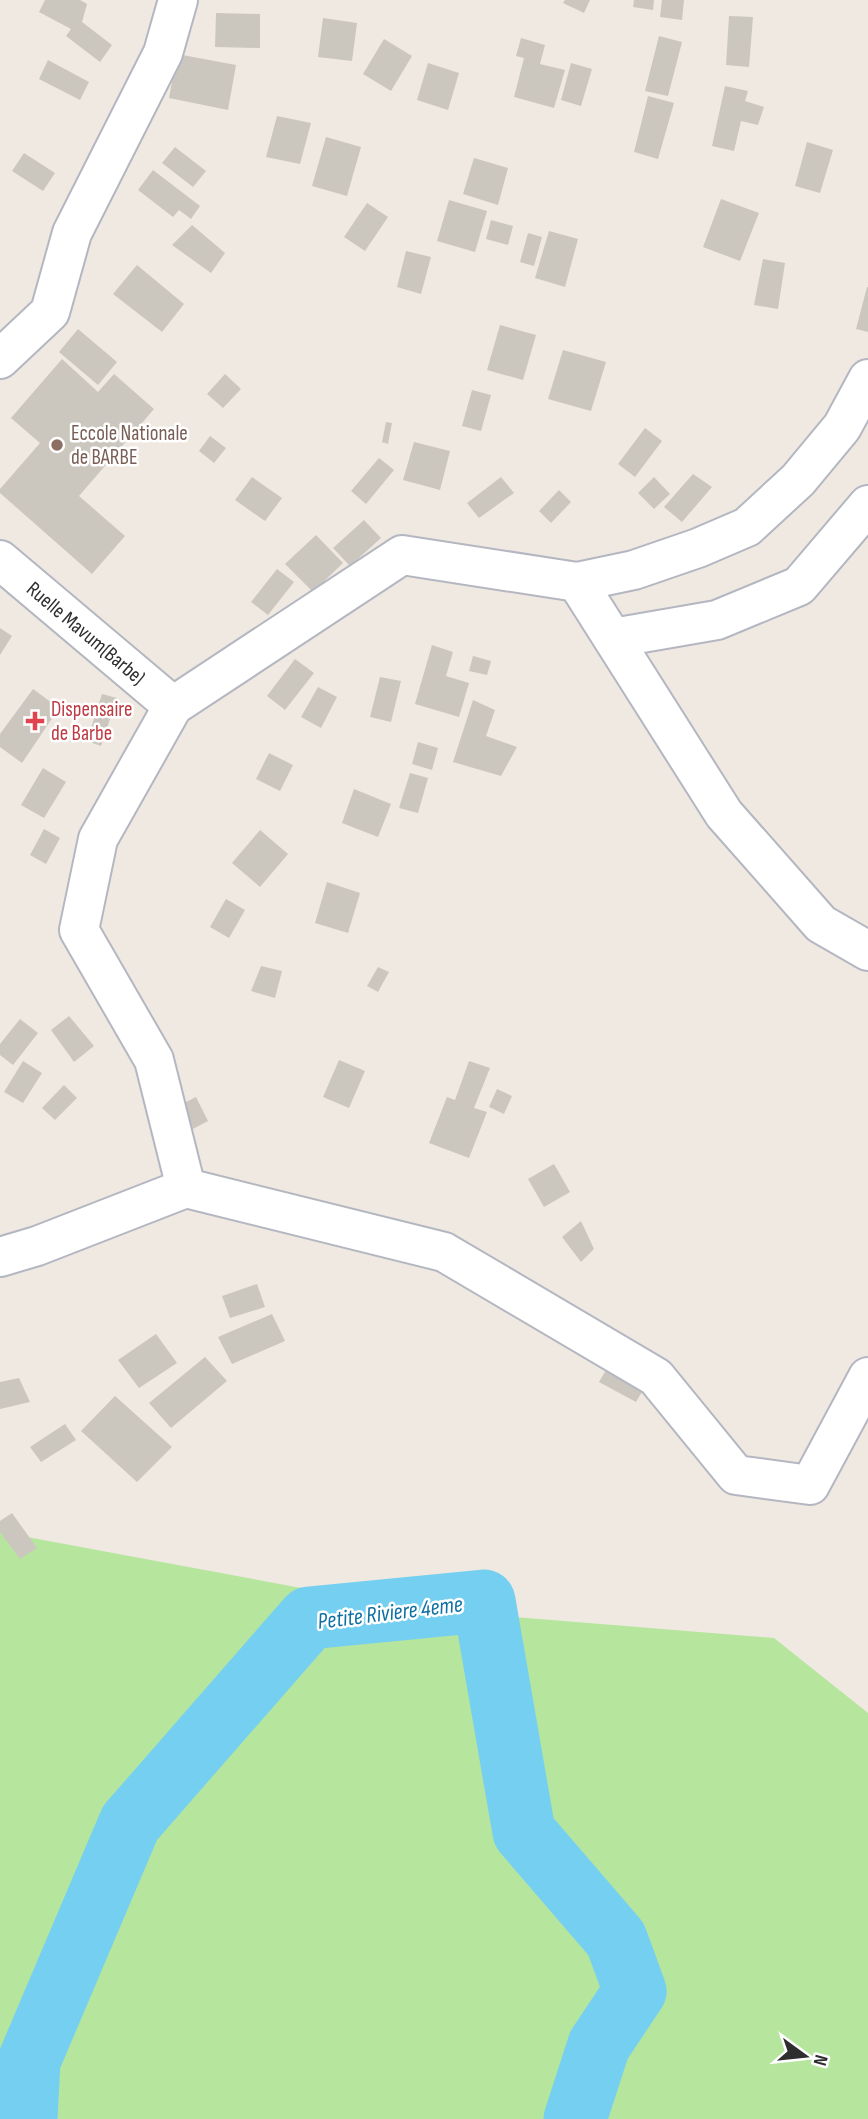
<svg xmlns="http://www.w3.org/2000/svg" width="868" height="2119" font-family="'Sofia Sans Condensed',sans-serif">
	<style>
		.green { fill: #b6e59e }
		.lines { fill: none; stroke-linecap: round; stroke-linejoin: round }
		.river { stroke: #75cff0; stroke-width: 63 }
		.building { fill: #cbc7bf }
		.minor-casing { stroke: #b4b7c1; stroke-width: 42 }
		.minor { stroke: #fff; stroke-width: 38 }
		.education-dot { fill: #8d6e63; stroke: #fff; stroke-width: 2.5 }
		.health-dot { fill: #e0444e; stroke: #fff; stroke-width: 2.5 }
		.labels { text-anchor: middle; stroke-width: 5; stroke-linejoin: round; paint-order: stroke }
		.education-label { font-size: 21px; fill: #785e54; stroke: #fff; text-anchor: start }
		.street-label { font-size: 21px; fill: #2e2e2e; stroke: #fff }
		.health-label { font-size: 21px; fill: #be3a42; stroke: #fff; text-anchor: start }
		.water-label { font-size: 23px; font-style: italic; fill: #0d6fa3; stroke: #fff }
	</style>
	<rect width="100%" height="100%" fill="#efe9e1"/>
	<path class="green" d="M0,1532L414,1609L774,1638L868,1713V2119H0Z"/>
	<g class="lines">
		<path class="river" d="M26,2119L29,2061L130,1823L309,1618L484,1601L524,1832L616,1939L635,1991L599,2045L575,2119"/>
	</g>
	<g class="building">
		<path d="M45,0H80L87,4L82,22L112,45L100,62L66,36L71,29L39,12Z"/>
		<path d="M565,0H590L584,13L563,3Z"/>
		<path d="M634,0H654L653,10L633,7Z"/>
		<path d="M662,0H684L682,20L660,17Z"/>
		<path d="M216,13L260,14V48L215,47Z"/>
		<path d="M729,16L753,17L749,67L726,65Z"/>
		<path d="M323,18L357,23L352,61L318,57Z"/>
		<path d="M659,36L682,42L668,96L645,91Z"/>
		<path d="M521,38L545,45L540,64L565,70L554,108L514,97L524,58L516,56Z"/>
		<path d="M384,39L412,56L391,91L363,74Z"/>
		<path d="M177,54L236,65L228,110L169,98Z"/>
		<path d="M48,60L89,82L80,100L39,79Z"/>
		<path d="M428,63L459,73L448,110L417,100Z"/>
		<path d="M571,63L592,69L581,106L561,100Z"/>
		<path d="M725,86L748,91L745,101L764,107L758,125L741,121L734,151L712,146Z"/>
		<path d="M648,96L674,103L658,159L634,152Z"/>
		<path d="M277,116L311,123L300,164L266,157Z"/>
		<path d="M326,137L361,147L347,196L312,186Z"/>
		<path d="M807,142L833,150L820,193L795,186Z"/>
		<path d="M175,147L206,171L193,187L162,163Z"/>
		<path d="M24,153L55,173L43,191L12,171Z"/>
		<path d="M474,158L508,168L498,205L463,194Z"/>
		<path d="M153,170L200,206L191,219L179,210L173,217L138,190Z"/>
		<path d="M721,199L759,213L740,261L703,247Z"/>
		<path d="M449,200L487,211L475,252L437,241Z"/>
		<path d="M367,203L388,217L365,251L344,237Z"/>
		<path d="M491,220L513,226L508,245L486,239Z"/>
		<path d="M192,225L225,253L211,273L172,245Z"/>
		<path d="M549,231L578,239L565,287L535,278Z"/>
		<path d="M528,233L542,237L534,266L520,262Z"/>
		<path d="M406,251L431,257L421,294L397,287Z"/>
		<path d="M763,259L785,263L778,309L754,305Z"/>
		<path d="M137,265L184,304L162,332L113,294Z"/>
		<path d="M867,287H868V332L856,329Z"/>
		<path d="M500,325L536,335L523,380L487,370Z"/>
		<path d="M78,329L117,362L98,385L59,352Z"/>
		<path d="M563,350L606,362L591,411L548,399Z"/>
		<path d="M62,359L98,392L114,374L154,409L79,496L125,536L92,574L0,493V489L40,443L11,418Z"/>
		<path d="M225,374L241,389L223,408L207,394Z"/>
		<path d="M472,390L491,395L481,431L462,426Z"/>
		<path d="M386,422L392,423L388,444L382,442Z"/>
		<path d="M645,428L662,441L635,477L618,464Z"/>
		<path d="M210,436L226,448L214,463L199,451Z"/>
		<path d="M414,442L450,451L440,490L403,480Z"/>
		<path d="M379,458L394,470L366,504L351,491Z"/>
		<path d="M693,474L712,487L682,522L664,507Z"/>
		<path d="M252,477L282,498L265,521L235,500Z"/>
		<path d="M501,477L514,493L479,518L467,503Z"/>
		<path d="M654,477L670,494L654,509L638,493Z"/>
		<path d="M559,490L571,502L551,523L539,511Z"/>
		<path d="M364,520L381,538L350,566L333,548Z"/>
		<path d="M316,535L343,563L313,592L285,564Z"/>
		<path d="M277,569L294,582L268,615L251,602Z"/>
		<path d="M0,628L12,636L0,655Z"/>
		<path d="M432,645L453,652L446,676L469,683L459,717L415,704Z"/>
		<path d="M473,656L491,661L487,675L469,671Z"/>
		<path d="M295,659L314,673L285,710L267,696Z"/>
		<path d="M380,677L401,681L391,722L370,717Z"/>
		<path d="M318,687L337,697L321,728L301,717Z"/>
		<path d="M33,689L59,708L22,763L0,747V734Z"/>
		<path d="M102,694L117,698L101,746L87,741Z"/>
		<path d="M473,700L495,710L486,736L517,747L501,776L453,762Z"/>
		<path d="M418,742L438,748L432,770L412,764Z"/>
		<path d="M269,753L293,765L280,791L256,779Z"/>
		<path d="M43,768L66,782L44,818L21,805Z"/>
		<path d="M410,773L428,778L418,813L399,808Z"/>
		<path d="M354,789L391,804L378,837L342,823Z"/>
		<path d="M44,829L60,838L46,864L30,855Z"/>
		<path d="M260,830L288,854L260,887L232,863Z"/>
		<path d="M327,882L360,893L348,933L315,923Z"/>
		<path d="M226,899L245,910L229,938L210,927Z"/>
		<path d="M261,966L282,971L275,998L251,991Z"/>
		<path d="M378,967L389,972L378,992L367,986Z"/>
		<path d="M69,1016L94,1046L74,1062L51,1030Z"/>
		<path d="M20,1019L38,1033L13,1065L0,1055V1044Z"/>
		<path d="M339,1060L365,1071L349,1108L323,1097Z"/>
		<path d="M23,1061L42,1073L23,1103L4,1092Z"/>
		<path d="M469,1061L490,1068L474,1108L487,1112L469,1158L429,1143L447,1097L455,1100Z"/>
		<path d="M64,1085L77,1098L55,1120L42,1108Z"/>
		<path d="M497,1089L512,1096L504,1114L489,1107Z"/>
		<path d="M196,1097L208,1121L191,1130L178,1106Z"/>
		<path d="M554,1164L570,1192L544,1207L528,1179Z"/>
		<path d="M581,1221L594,1249L581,1262L562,1237Z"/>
		<path d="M257,1284L265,1307L230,1318L222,1296Z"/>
		<path d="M272,1314L285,1341L232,1364L218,1337Z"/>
		<path d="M156,1334L177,1363L139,1388L118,1360Z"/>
		<path d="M205,1357L227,1381L171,1428L149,1403Z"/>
		<path d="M609,1365L646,1385L636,1402L599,1382Z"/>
		<path d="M19,1378L30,1402L0,1409V1382Z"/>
		<path d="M115,1396L172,1447L137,1482L81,1431Z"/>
		<path d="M65,1424L76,1440L41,1462L30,1447Z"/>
		<path d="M12,1513L37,1548L20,1559L0,1532V1521Z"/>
	</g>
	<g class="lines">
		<defs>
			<g id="minor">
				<path d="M0,359L50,312L72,233L163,53L178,0"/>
				<path d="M0,560L173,706"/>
				<path d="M577,582L724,814L821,924L868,951"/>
				<path d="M613,638L717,620L799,586L868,505"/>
				<path d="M186,1188L444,1252L656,1377L736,1475L810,1485L868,1377"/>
				<path d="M0,1257L37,1246L186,1188L154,1060L79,930L98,839L173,706L402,555L577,582L634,570L698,548L747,527L798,480L842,427L868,379"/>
			</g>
		</defs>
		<use href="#minor" class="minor-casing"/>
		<use href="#minor" class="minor"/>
	</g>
	<circle class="education-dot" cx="57" cy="445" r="7"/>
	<path class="health-dot" d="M31.5 710.5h7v7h7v7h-7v7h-7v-7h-7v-7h7z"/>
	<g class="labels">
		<g class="education-label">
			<text x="71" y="440">Eccole Nationale<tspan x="71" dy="24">de BARBE</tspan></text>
		</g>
		<g class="street-label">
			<text transform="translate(86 633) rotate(40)" y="7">Ruelle Mavum(Barbe)</text>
		</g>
		<g class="health-label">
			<text x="51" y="716">Dispensaire<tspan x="51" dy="24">de Barbe</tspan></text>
		</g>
		<g class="water-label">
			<text transform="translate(390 1612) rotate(-7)" y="8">Petite Riviere 4eme</text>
		</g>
	</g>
	<g transform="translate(805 2056) rotate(105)" stroke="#ffffff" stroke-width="5" paint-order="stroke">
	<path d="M0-5L12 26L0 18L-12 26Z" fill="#2e2e2e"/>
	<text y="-10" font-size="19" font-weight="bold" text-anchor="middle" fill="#2e2e2e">N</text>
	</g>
</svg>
